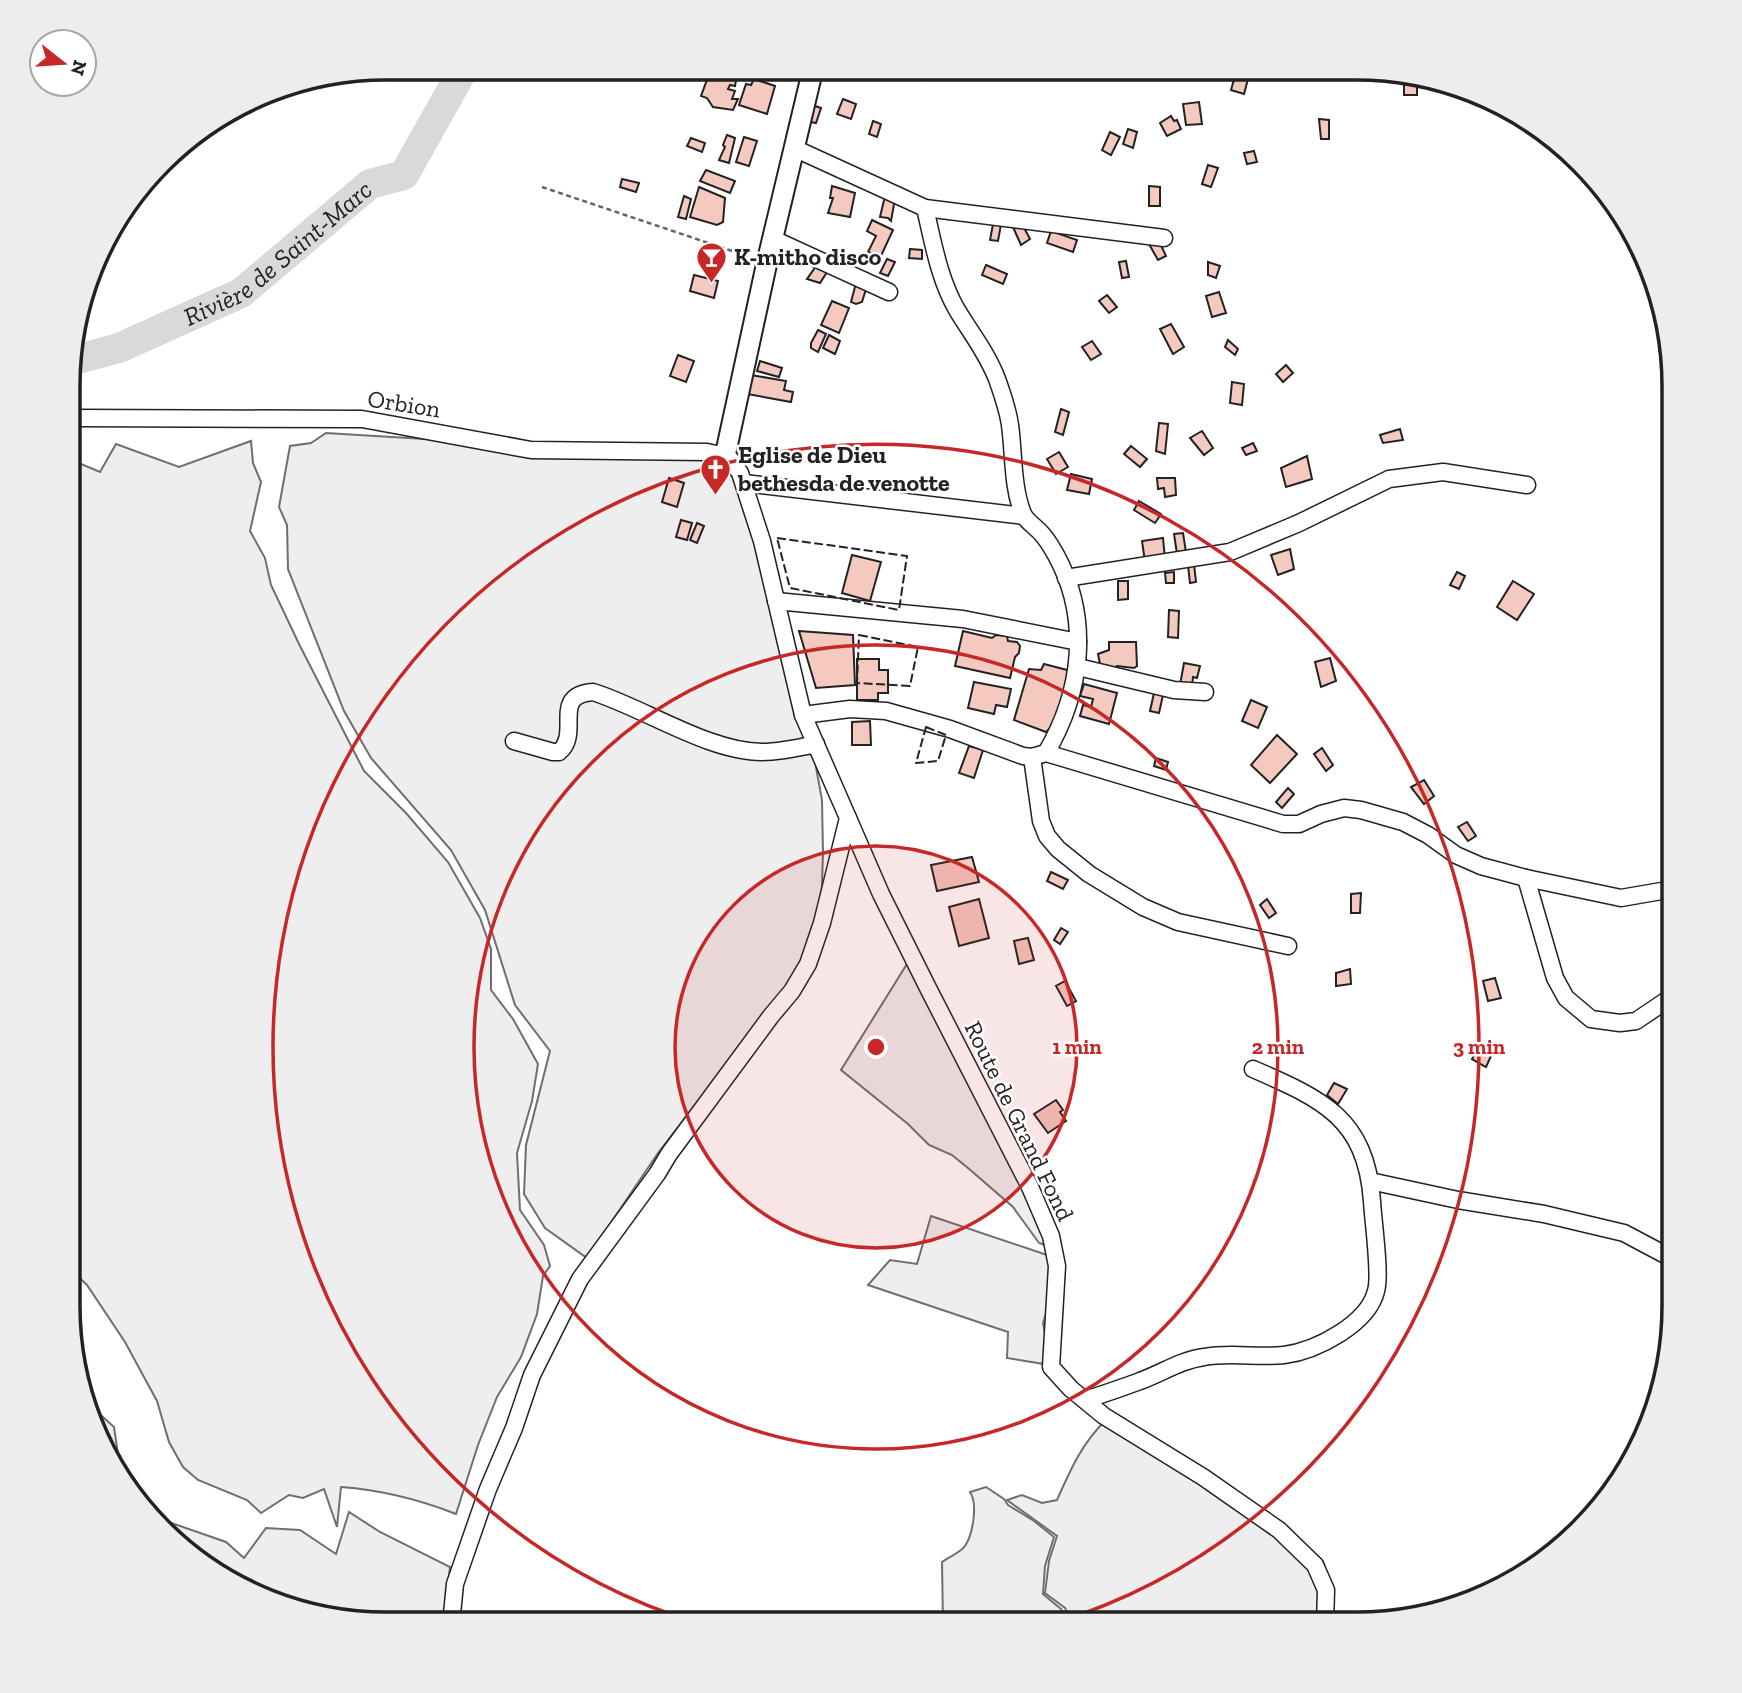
<svg xmlns="http://www.w3.org/2000/svg" width="1742" height="1693" font-family="'Zilla Slab',serif">
	<style>
		.green { fill: #eee; stroke: #6f6f6f; stroke-width: 2 }
		.lines { fill: none; stroke-linecap: round; stroke-linejoin: round }
		.river { stroke: #d9d9d9; stroke-width: 30 }
		.building { fill: #f3c9c0; stroke: #222; stroke-width: 2 }
		.minor-casing { stroke: #222; stroke-width: 19 }
		.tertiary-casing { stroke: #222; stroke-width: 23 }
		.path { stroke: #646464; stroke-width: 2.5; stroke-dasharray: 5 3.5; stroke-linecap: butt }
		.minor { stroke: #fff; stroke-width: 16 }
		.tertiary { stroke: #fff; stroke-width: 19 }
		.fence { stroke: #222; stroke-width: 2; stroke-dasharray: 9 3.5; stroke-linecap: butt }
		.ring { fill: none; stroke: #c62828; stroke-width: 3.5 }
		.labels { text-anchor: middle; stroke-width: 5; stroke-linejoin: round; paint-order: stroke }
		.poi-label { font-size: 24px; font-weight: bold; fill: #222; stroke: #fff; text-anchor: start }
		.street-label { font-size: 24px; fill: #222; stroke: #fff }
		.water-label { font-size: 26px; font-style: italic; fill: #222; stroke: #fff }
		.rim { fill: none; stroke: #222; stroke-width: 3.5 }
		.centre { fill: #c62828; stroke: #fff; stroke-width: 3.5 }
		.ring-label { font-size: 21px; text-anchor: middle; font-weight: bold; fill: #c62828; stroke: #fff; stroke-width: 5; stroke-linejoin: round; paint-order: stroke }
	</style>
	<rect width="100%" height="100%" fill="#fff"/>
	<g class="green">
		<path d="M326,433L490,443L705,448L738,478L807,718L822,800L823,853L821,916L793,978L658,1153L587,1258L545,1228L524,1194L526,1145L550,1051L515,1005L485,910L451,850L371,758L344,711L288,569L287,525L279,507L290,446L311,443Z"/>
		<path d="M251,441L253,463L261,482L250,531L265,558L271,585L299,644L364,771L406,813L448,862L480,918L491,949V990L513,1019L538,1064L532,1101L517,1153L520,1210L544,1245L550,1266L543,1276L537,1314L521,1357L497,1397L478,1445L456,1514C418,1499 381,1490 341,1487L337,1527L324,1489L303,1498L289,1495L261,1513L247,1500L198,1480L183,1467L169,1442L157,1401L125,1342L87,1285L69,1268L74,461L100,472L116,444L179,467Z"/>
		<path d="M915,951L1054,1248L1039,1243L1013,1207L968,1168L952,1155L929,1145L908,1124L841,1070Z"/>
		<path d="M931,1216L1053,1257V1292L1043,1323L1047,1344L1044,1364L1007,1358L1008,1332L868,1285L890,1260L917,1264Z"/>
		<path d="M84,1400L114,1427L121,1475L85,1409Z"/>
		<path d="M1105,1421L1293,1534L1323,1561L1330,1583L1333,1624H1073L1065,1608L1045,1593L1049,1561L1057,1536L1007,1500L1022,1495L1042,1503L1057,1500C1070,1471 1082,1443 1105,1421Z"/>
		<path d="M986,1487L1004,1499L1008,1505L1034,1521L1054,1537L1045,1566L1043,1594L1061,1609L1071,1624H943L942,1562C949,1557 961,1552 965,1546C973,1534 978,1504 970,1492Z"/>
		<path d="M140,1505L160,1519L226,1542L244,1558L266,1528L300,1530L336,1554L349,1512L380,1532L450,1567L443,1624H366L246,1592Z"/>
	</g>
	<g class="lines">
		<path class="river" id="s1" d="M74,360L119,348L241,293L370,184L404,175L464,68"/>
	</g>
	<g class="building">
		<path d="M711,69H720L737,75L735,86L730,85L728,89L735,91L732,99H738L733,110L713,107L707,98L701,96Z"/>
		<path d="M908,70H932L926,80Z"/>
		<path d="M1235,76L1248,79L1244,94L1231,90Z"/>
		<path d="M754,79L775,86L767,114L739,105L746,84L751,85Z"/>
		<path d="M1404,79L1417,80V95H1404Z"/>
		<path d="M843,99L856,104L851,119L837,114Z"/>
		<path d="M1199,102L1202,124L1186,125L1183,104Z"/>
		<path d="M815,106L821,108L816,123L805,121L806,116Z"/>
		<path d="M1171,116L1174,121L1177,120L1181,129L1167,136L1160,123Z"/>
		<path d="M1319,119L1329,120V139H1321Z"/>
		<path d="M873,121L881,124L877,137L869,134Z"/>
		<path d="M1128,129L1137,132L1133,148L1123,144Z"/>
		<path d="M1110,132L1120,137L1111,155L1102,150Z"/>
		<path d="M727,135L735,138L729,163L719,160L725,147L723,145Z"/>
		<path d="M744,137L757,141L749,166L736,162Z"/>
		<path d="M691,138L705,143L702,152L687,146Z"/>
		<path d="M1254,151L1257,162L1247,164L1244,153Z"/>
		<path d="M1208,165L1218,168L1211,187L1202,184Z"/>
		<path d="M706,170L735,181L730,193L700,181Z"/>
		<path d="M622,179L639,183L636,192L620,187Z"/>
		<path d="M832,186L855,193L850,217L828,213L833,198H830Z"/>
		<path d="M1149,186L1160,187V206H1149Z"/>
		<path d="M699,187L725,198L723,222L717,225L690,217Z"/>
		<path d="M684,196L691,199L686,219L678,217Z"/>
		<path d="M885,196L895,199L891,221L888,218L880,217Z"/>
		<path d="M994,219H1002L998,241L990,240Z"/>
		<path d="M872,220L893,230L880,258L868,252L876,236L867,231Z"/>
		<path d="M1022,224L1030,239L1021,245L1013,227Z"/>
		<path d="M1051,231L1077,240L1073,252L1047,243Z"/>
		<path d="M1159,241L1166,256L1158,260L1149,244Z"/>
		<path d="M910,249L922,250V259L909,258Z"/>
		<path d="M887,259L895,262L888,276L880,273Z"/>
		<path d="M1126,261L1129,277L1122,278L1119,262Z"/>
		<path d="M819,262L829,269L820,283L807,279Z"/>
		<path d="M1208,262L1220,266L1216,278L1208,275Z"/>
		<path d="M986,265L1007,274L1003,284L982,275Z"/>
		<path d="M694,275L718,281L714,298L690,291Z"/>
		<path d="M856,283L867,286L862,302L856,304L851,302Z"/>
		<path d="M1219,292L1226,313L1212,317L1206,296Z"/>
		<path d="M1107,295L1117,307L1109,313L1099,301Z"/>
		<path d="M832,301L849,308L839,333L821,325Z"/>
		<path d="M1171,324L1184,347L1173,354L1160,329Z"/>
		<path d="M818,330L826,334L818,352L811,348V343Z"/>
		<path d="M829,335L840,341L835,354L823,348Z"/>
		<path d="M1228,340L1238,349L1235,355L1225,347Z"/>
		<path d="M1092,341L1101,354L1091,360L1082,347Z"/>
		<path d="M678,355L694,361L686,382L670,376Z"/>
		<path d="M760,361L782,368L779,377L757,371Z"/>
		<path d="M1286,365L1293,373L1283,382L1276,374Z"/>
		<path d="M751,375L786,381L784,390L793,392L791,402L747,394Z"/>
		<path d="M1232,382L1244,384L1242,405L1230,403Z"/>
		<path d="M1061,409L1069,412L1063,435L1055,432Z"/>
		<path d="M1159,423L1168,424L1165,454L1156,451Z"/>
		<path d="M1400,429L1403,440L1383,443L1380,435Z"/>
		<path d="M1202,431L1213,448L1204,455L1190,438Z"/>
		<path d="M1253,443L1257,451L1246,455L1242,448Z"/>
		<path d="M1131,446L1147,459L1140,467L1124,454Z"/>
		<path d="M1059,452L1068,467L1056,474L1047,459Z"/>
		<path d="M1307,456L1312,479L1286,487L1281,468Z"/>
		<path d="M1071,474L1092,479L1089,494L1067,490Z"/>
		<path d="M669,478L684,483L677,507L662,502Z"/>
		<path d="M1157,478H1175L1176,495L1165,497L1164,488L1158,489Z"/>
		<path d="M1139,501L1161,514L1155,523L1134,510Z"/>
		<path d="M681,520L692,523L687,540L676,537Z"/>
		<path d="M697,523L704,526L697,543L690,540Z"/>
		<path d="M1183,533L1186,552L1177,554L1174,534Z"/>
		<path d="M1163,538L1165,559L1145,562L1142,541Z"/>
		<path d="M1290,549L1294,569L1278,575L1271,555Z"/>
		<path d="M852,555L881,562L870,601L842,593Z"/>
		<path d="M1194,564L1196,582L1190,583L1188,565Z"/>
		<path d="M1174,572V583H1166L1165,573Z"/>
		<path d="M1457,572L1465,576L1459,589L1450,585Z"/>
		<path d="M1118,581H1128V599L1118,600Z"/>
		<path d="M1513,581L1534,594L1517,620L1497,607Z"/>
		<path d="M1169,610L1179,611L1178,638L1168,637Z"/>
		<path d="M799,631L853,635L855,685L816,688Z"/>
		<path d="M963,631L992,638L996,635L1007,636L1008,641L1017,642L1020,646L1019,653L1015,657L1010,678L955,666Z"/>
		<path d="M1109,642H1136L1137,666L1134,668L1117,666L1111,670L1100,664L1098,654L1109,650Z"/>
		<path d="M1330,658L1336,681L1321,687L1315,662Z"/>
		<path d="M857,659H879V670H888V693H878V700H857Z"/>
		<path d="M1184,663L1200,666L1197,678L1193,677L1192,686L1180,685Z"/>
		<path d="M1044,664L1075,672L1062,717L1046,732L1014,720L1029,669L1041,670Z"/>
		<path d="M974,682L1011,689L1007,707L996,705L994,714L968,708Z"/>
		<path d="M1084,684L1117,693L1109,724L1080,716L1083,705L1091,707L1093,699L1080,696Z"/>
		<path d="M1154,693L1163,695L1159,713L1150,711Z"/>
		<path d="M1251,700L1267,707L1258,728L1242,721Z"/>
		<path d="M870,721L871,745H852V722Z"/>
		<path d="M1277,735L1297,754L1270,783L1251,765Z"/>
		<path d="M969,746L983,750L974,778L959,773Z"/>
		<path d="M1322,748L1333,765L1326,771L1314,754Z"/>
		<path d="M1156,758L1168,762L1166,770L1154,766Z"/>
		<path d="M1424,780L1434,796L1424,804L1411,787Z"/>
		<path d="M1288,788L1294,794L1282,808L1276,802Z"/>
		<path d="M1467,822L1476,836L1468,841L1458,827Z"/>
		<path d="M972,857L979,882L937,891L931,865Z"/>
		<path d="M1051,872L1068,880L1063,889L1047,881Z"/>
		<path d="M1361,893L1360,913H1351V894Z"/>
		<path d="M979,899L989,938L959,946L949,907Z"/>
		<path d="M1267,899L1276,913L1269,918L1260,905Z"/>
		<path d="M1061,928L1068,932L1060,944L1054,940Z"/>
		<path d="M1028,938L1034,960L1019,964L1014,941Z"/>
		<path d="M1350,969L1351,984L1336,986V973Z"/>
		<path d="M1495,978L1501,998L1488,1001L1483,981Z"/>
		<path d="M1065,981L1076,1001L1067,1006L1056,986Z"/>
		<path d="M1477,1050L1491,1056L1486,1067L1472,1059Z"/>
		<path d="M1334,1083L1347,1089L1338,1104L1327,1095Z"/>
		<path d="M1056,1100L1063,1110L1060,1112L1066,1121L1048,1133L1034,1114Z"/>
	</g>
	<g class="lines">
		<defs>
			<g id="minor">
				<path d="M796,149L925,208L1164,238"/>
				<path d="M925,208C933,242 939,279 957,310C971,333 987,353 997,379C1002,393 1008,410 1010,425C1014,454 1012,486 1023,514C1026,521 1036,527 1041,533C1047,539 1052,548 1056,555C1091,619 1082,692 1046,753"/>
				<path d="M773,239L889,292"/>
				<path d="M74,418L362,419L531,450L707,452L725,456L731,460L740,473L762,541L803,715L848,818L822,923L808,964L792,991L771,1016L669,1154L657,1174L580,1279L532,1375L514,1428L488,1489L455,1584L451,1624"/>
				<path d="M744,483L1024,516"/>
				<path d="M1066,578L1230,552L1299,523L1389,479L1443,472L1527,485"/>
				<path d="M776,601L963,619L1078,642"/>
				<path d="M1078,667L1174,690L1205,692"/>
				<path d="M803,715L850,709L886,711L950,729L1023,756L1032,757L1046,753L1283,824H1299L1321,814L1344,808L1361,810L1403,822L1428,835L1456,855L1481,866L1526,878L1621,898L1673,889"/>
				<path d="M514,741L553,752H559C582,733 550,695 593,692C644,708 709,752 762,752C780,752 798,748 816,744"/>
				<path d="M1032,757L1041,821L1047,836L1058,849L1089,874L1143,907L1178,922L1288,946"/>
				<path d="M848,818L881,894L928,988L1030,1187L1051,1236L1057,1266L1051,1367L1071,1389L1104,1416L1203,1477L1279,1530L1315,1565L1326,1590L1325,1624"/>
				<path d="M1526,878L1555,978L1566,998L1591,1019L1620,1023L1636,1021L1673,996"/>
				<path d="M1370,1181L1458,1200L1544,1214L1624,1233L1673,1259"/>
				<path d="M1085,1400C1103,1394 1122,1388 1140,1381C1162,1373 1181,1360 1204,1357C1231,1352 1258,1358 1284,1355C1316,1351 1368,1324 1376,1291C1381,1275 1373,1221 1372,1201C1366,1118 1322,1099 1253,1069"/>
			</g>
			<path id="tertiary" d="M725,456L767,262L813,69"/>
		</defs>
		<use href="#minor" class="minor-casing"/>
		<use href="#tertiary" class="tertiary-casing"/>
		<path class="path" d="M542,187L750,257"/>
		<use href="#minor" class="minor"/>
		<use href="#tertiary" class="tertiary"/>
		<g class="fence">
			<path d="M777,538L907,556L899,610L790,588Z"/>
			<path d="M859,635L918,647L910,686L857,683Z"/>
			<path d="M926,727L946,735L938,761L916,763Z"/>
		</g>
	</g>
	<circle cx="876" cy="1047" r="201" fill="#c62828" fill-opacity=".12"/>
	<g class="ring">
		<circle cx="876" cy="1047" r="201"/>
		<circle cx="876" cy="1047" r="402"/>
		<path d="M700 1624A603 603 0 1 1 1052 1624"/>
	</g>
	<defs>
		<symbol id="bar-pin" viewBox="-11 -11 22 30"><path d="M0 17L-7.5 6A9.5 9.5 0 1 1 7.5 6Z" fill="#c62828" stroke="#fff"/><path d="M-6-5H6L.8 .8V4.5H3.5V6h-7V4.5H-.8V.8Z" fill="#fff"/></symbol>
		<symbol id="church-pin" viewBox="-11 -11 22 30"><path d="M0 17L-7.5 6A9.5 9.5 0 1 1 7.5 6Z" fill="#c62828" stroke="#fff"/><path d="M-1.2-6h2.4v3.5h3.3v2.4h-3.3V6h-2.4V-.1h-3.3v-2.4h3.3Z" fill="#fff"/></symbol>
	</defs>
	<g fill-rule="evenodd">
		<use href="#bar-pin" x="694" y="240" width="35" height="47"/>
		<use href="#church-pin" x="698" y="452" width="35" height="47"/>
	</g>
	<g class="labels">
		<g class="poi-label">
			<text x="734" y="265">K-mitho disco</text>
			<text x="738" y="463">Eglise de Dieu<tspan x="738" dy="28">bethesda de venotte</tspan></text>
		</g>
		<g class="street-label">
			<text transform="translate(404 404) rotate(9)" y="8">Orbion</text>
			<text transform="translate(1019 1121) rotate(64)" y="8">Route de Grand Fond</text>
		</g>
		<g class="water-label">
			<text dy="9" stroke="none"><textPath href="#s1" startOffset="233">Rivière de Saint-Marc</textPath></text>
		</g>
	</g>
	<path d="M0 0H1742V1693H0ZM386 80H1356A306 306 0 0 1 1662 386V1306A306 306 0 0 1 1356 1612H386A306 306 0 0 1 80 1306V386A306 306 0 0 1 386 80Z" fill="#ededed" fill-rule="evenodd"/>
	<path class="rim" d="M386 80H1356A306 306 0 0 1 1662 386V1306A306 306 0 0 1 1356 1612H386A306 306 0 0 1 80 1306V386A306 306 0 0 1 386 80Z"/>
	<circle cx="876" cy="1047" r="10" class="centre"/>
	<g class="ring-label">
		<text x="1077" y="1054">1 min</text>
		<text x="1278" y="1054">2 min</text>
		<text x="1479" y="1054">3 min</text>
	</g>
	<g transform="translate(63 63) rotate(107)"><circle r="33" fill="#ffffff" stroke="#a7a7a7" stroke-width="2"/>
	<path d="M0-5L12 26L0 18L-12 26Z" fill="#c62828"/>
	<text y="-10" font-size="19" font-weight="bold" text-anchor="middle" fill="#222222">N</text>
	</g>
</svg>
